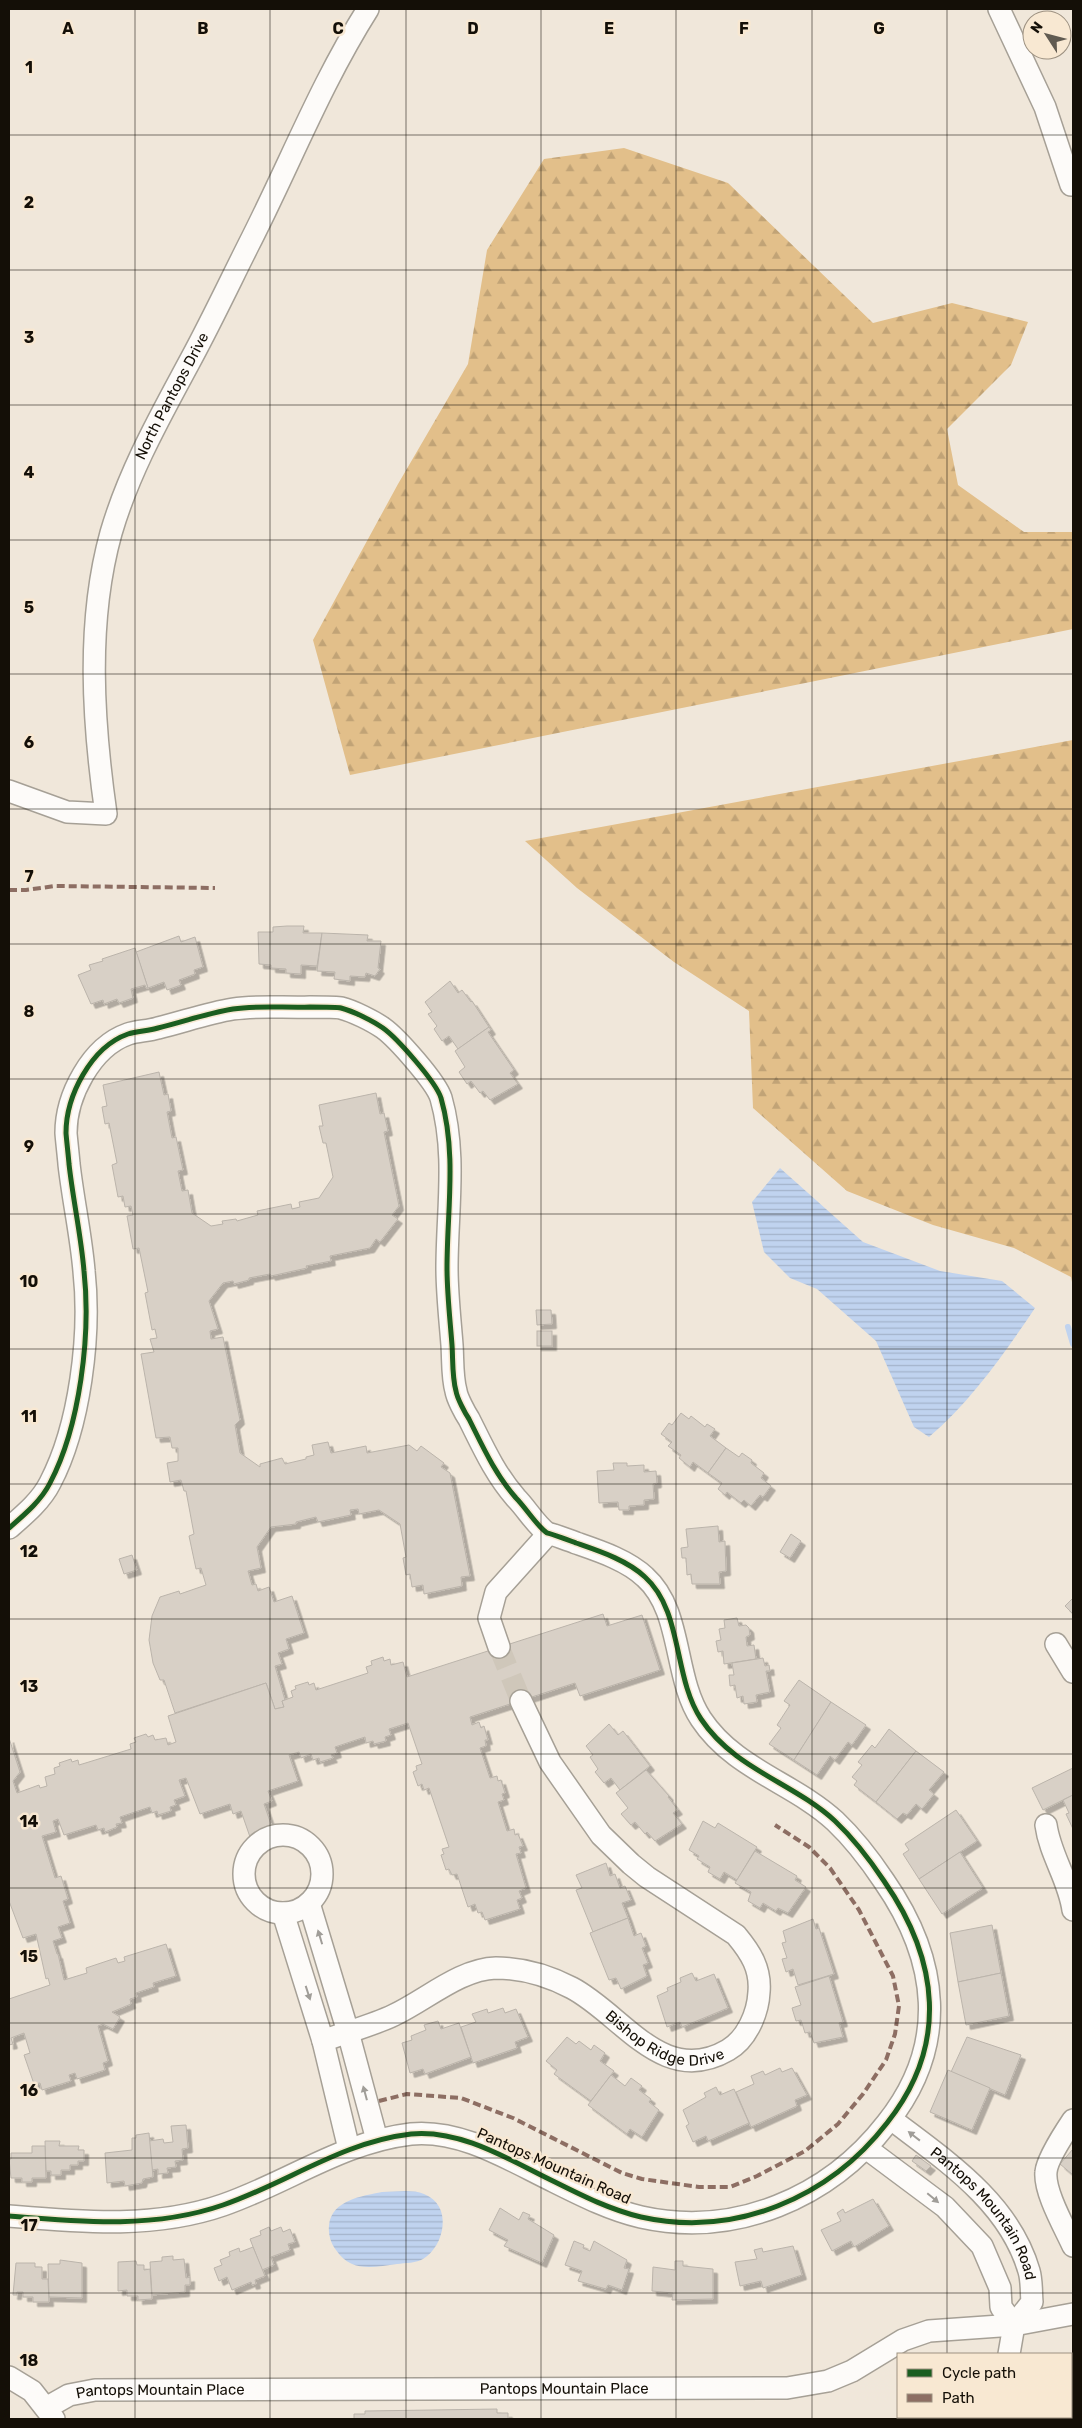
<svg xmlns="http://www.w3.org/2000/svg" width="1082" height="2428" font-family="Rubik,sans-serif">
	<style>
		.forest { fill: url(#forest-firs) }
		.water { fill: url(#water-rules) }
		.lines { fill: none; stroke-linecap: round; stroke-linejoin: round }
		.stream { stroke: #c0d3ef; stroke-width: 6 }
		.building { fill: #d8d0c6; stroke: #bbb4ab; filter: url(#shadow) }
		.minor-tunnel { stroke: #cfc7ba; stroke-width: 21; stroke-dasharray: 21 11; stroke-linecap: butt }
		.minor-casing { stroke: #a6a096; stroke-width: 24 }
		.minor { stroke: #fdfbf9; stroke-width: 21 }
		.quiet { stroke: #8d6e63; stroke-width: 4; stroke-dasharray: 8 4; stroke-linecap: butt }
		.cycleway-casing { stroke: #f8e8d2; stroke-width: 8 }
		.cycleway { stroke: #1b5e20; stroke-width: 5 }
		.oneway { fill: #a09d98 }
		.grid { fill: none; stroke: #140f07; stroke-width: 1; stroke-opacity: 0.55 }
		.labels { text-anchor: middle; stroke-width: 5; stroke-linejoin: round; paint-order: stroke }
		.street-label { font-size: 15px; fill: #140f07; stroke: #f8e8d2 }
		.grid-label { font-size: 16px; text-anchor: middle; font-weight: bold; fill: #140f07; stroke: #f8e8d2; stroke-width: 5; stroke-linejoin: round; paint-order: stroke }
	</style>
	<defs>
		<pattern id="forest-firs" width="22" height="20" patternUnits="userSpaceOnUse" patternTransform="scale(1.25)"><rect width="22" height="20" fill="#e2bf8a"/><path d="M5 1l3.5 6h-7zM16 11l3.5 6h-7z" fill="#c1a376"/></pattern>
		<pattern id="water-rules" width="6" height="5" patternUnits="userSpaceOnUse" patternTransform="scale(1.25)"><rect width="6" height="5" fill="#c0d3ef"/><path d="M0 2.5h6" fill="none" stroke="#a4b4cb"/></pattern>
		<filter id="shadow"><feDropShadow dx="4.5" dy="4.5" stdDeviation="0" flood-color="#0004"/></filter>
	</defs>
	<rect width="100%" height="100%" fill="#f0e7da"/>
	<g class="forest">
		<path d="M624,148L728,183L873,323L952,303L1028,322L1011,365L947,429L958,485L1024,532H1073V629L350,775L313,640L398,484L468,364L487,250L544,159Z"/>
		<path d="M1073,740V1287L1071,1277L1014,1248L933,1225L847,1191L753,1108L749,1011L674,962L577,888L525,841Z"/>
	</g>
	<g class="water">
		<path d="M780,1168L863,1242L940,1271L1002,1281L1035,1308C1004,1354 971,1401 929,1437L914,1427L876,1341L817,1289L790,1278L764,1252L752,1202Z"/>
		<path d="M382,2192C395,2192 412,2189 424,2194C453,2205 445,2246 423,2259C417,2263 405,2263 397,2264C374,2267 351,2273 336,2250C331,2244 328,2234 329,2225C332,2200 362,2196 382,2192Z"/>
	</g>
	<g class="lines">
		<path class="stream" d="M1068,1327L1073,1344"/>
	</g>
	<g class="building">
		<path d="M287,926H304L303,933H322L317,966L301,965V974L286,973V969L271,968V965L259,964L258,932H273V927Z"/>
		<path d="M322,933L368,935L367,941H381L378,968L380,969L375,976L366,973L365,977L350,976V981L334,979L335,972L317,971Z"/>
		<path d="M179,936L181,942L195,937L203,967L194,970L195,974L179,980L181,985L167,990L164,982L148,988L136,952Z"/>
		<path d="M135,948L148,988H146L145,985L131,989L133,998L119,1003L117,999L104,1004L103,1000L91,1004L78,975L91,970L89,965L103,961L102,959Z"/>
		<path d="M450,981L458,993L462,990L471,1002L472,1001L489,1027L458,1049L449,1036L442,1041L434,1029L437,1026L428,1014L432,1012L425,1002Z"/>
		<path d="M489,1027L491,1030L488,1032L514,1070L510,1073L518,1084L490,1100L483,1091L480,1093L471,1081L467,1084L459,1072L465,1067L455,1051Z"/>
		<path d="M159,1072L164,1095L168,1094L171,1111L167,1112L172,1138L176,1137L183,1170L178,1171L182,1191L188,1190L192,1213L211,1226L223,1224L222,1221L236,1219L237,1221L258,1215L257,1211L291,1204L292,1209L300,1207L299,1202L319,1198L333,1177L326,1143H323L319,1126H323L319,1105L376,1093L380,1114L384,1113L388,1131L384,1132L399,1206L392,1215L398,1219L380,1242L376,1239L370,1248L330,1256L331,1261L306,1266L307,1268L271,1276L270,1274L249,1278V1280L234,1284L233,1281L223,1283L209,1301L218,1329L210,1331L211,1339L223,1337L240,1420L235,1425L240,1453L260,1467V1464L282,1458L285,1464L306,1459V1457L314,1455L312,1445L328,1442L331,1453L366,1446L367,1453L409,1445L417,1451L421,1446L444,1463L441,1467L450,1473L470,1576L461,1577L462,1586L424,1594L423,1585L412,1587L410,1574L406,1575L403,1558L406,1557L400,1524L379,1510L359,1514L358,1509L350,1510L351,1515L318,1522L316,1517L296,1522V1524L271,1527L257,1547L261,1568L248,1571L252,1585L256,1584L258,1591L269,1587L274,1602L292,1596L304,1633L286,1639L289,1649L278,1653L282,1664L275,1666L285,1700L282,1701L284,1707L275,1709L266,1683L175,1713L164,1680H160L153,1663L149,1640L152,1616L160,1597L179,1591L180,1594L206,1585L201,1568L196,1569L189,1536L194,1534L186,1491H184L181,1480L170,1482L167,1463L178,1461V1448H172L170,1437L156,1438L141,1354L154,1352L150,1339L157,1338L155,1329L152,1330L145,1293L148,1292L139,1248L133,1249L127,1216L133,1215L131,1206L125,1207L123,1196L118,1197L112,1165L117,1163L109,1123L105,1124L102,1107L107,1106L103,1085Z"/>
		<path d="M536,1310H551L552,1324L537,1325Z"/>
		<rect x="537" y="1331" width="15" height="15"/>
		<path d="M681,1413L689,1419L691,1416L705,1427L707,1424L715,1429L710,1436L726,1448L708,1473L693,1462L690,1467L679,1458L681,1455L668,1446L672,1442L661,1434L669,1423L672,1425Z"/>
		<path d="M726,1448L739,1457L742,1453L752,1460L751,1463L764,1473L761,1478L771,1486L763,1497L760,1495L751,1506L744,1500L741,1503L727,1492L725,1495L718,1489L722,1483L708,1473Z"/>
		<path d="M613,1463H627V1466L644,1465V1472L656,1471L657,1483L653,1484L654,1499L644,1500V1505L629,1506V1510H619L618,1502L599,1503L597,1471L614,1470Z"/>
		<path d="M718,1526L719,1542L725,1541L726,1571L719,1572L720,1584H692L691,1574L687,1575L686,1558H682L681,1548L688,1547L686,1529Z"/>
		<path d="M791,1534L801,1541L790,1558L780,1552Z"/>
		<path d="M132,1555L137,1570L124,1574L119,1559Z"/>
		<path d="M1073,1598V1614L1065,1606Z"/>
		<path d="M603,1614L607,1626L642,1615L660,1670L580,1696L575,1683L470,1717L472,1725L479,1722L481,1728L484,1726L488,1740H485L486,1746L480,1748L490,1778L497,1776L498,1781L501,1780L505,1793L502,1794L504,1800L498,1802L507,1831L514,1829L515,1835L518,1834L523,1846L519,1847L521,1853L516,1854L526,1888L519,1891L522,1898L517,1900L520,1909L485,1920L482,1912L478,1913L475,1904L468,1907L457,1874L452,1875L449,1869L446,1870L441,1855L444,1854L442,1849L449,1847L429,1788L424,1790L422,1784L418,1786L413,1772L417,1770L416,1766L422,1764L408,1723L389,1729L391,1735L385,1737L386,1741L374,1744L373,1741L366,1743L365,1737L335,1747L337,1753L331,1755L333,1758L320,1762L319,1758L313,1760L311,1754L301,1758L299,1752L289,1755L298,1781L268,1791L272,1801L264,1804L273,1830L250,1837L241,1811L233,1814L230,1804L200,1814L186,1778L179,1780L185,1796L174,1800L176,1805L170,1807L171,1811L158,1815L157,1811L152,1813L150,1807L120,1817L122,1823L116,1824L117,1827L105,1832L104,1828L98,1830L96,1825L64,1835L58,1819L53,1821L56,1832L42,1836L55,1878L61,1876L68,1899L63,1901L70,1923L58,1927L62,1938L53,1941L57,1954H58L64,1980L87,1973L86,1968L116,1958L118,1963L125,1961L124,1957L166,1944L176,1976L153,1983L154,1987L136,1993L137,1997L130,1999L131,2004L112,2012L120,2017L113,2029L103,2024L98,2026L108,2061L103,2063L105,2070L77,2079L75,2073L69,2075L71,2081L42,2090L40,2083L34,2084L24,2055L30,2053L24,2033L11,2038L13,2044L9,2045V1999L50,1985L48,1978L46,1979L36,1934L23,1938L9,1901V1738L20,1772L13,1781L17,1793L39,1785L40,1788L47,1786L45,1777L55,1774L54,1768L60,1766L59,1763L71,1759L72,1762L78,1760L79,1765L131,1749L130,1744L136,1742L134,1738L146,1734L148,1737L153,1735L155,1740L166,1738L168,1745L176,1742L168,1716L266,1683L275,1709L284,1707L282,1701L293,1697L291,1691L296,1689L295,1686L308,1682L309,1685L314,1683L316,1690L368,1673L366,1667L372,1665L371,1661L383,1657L384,1661L390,1659L391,1665L403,1662L407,1677Z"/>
		<path d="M737,1618L739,1626L746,1625L749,1628L750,1635L746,1637L747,1646L754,1645L756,1659L724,1664L723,1651L718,1652L716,1641L721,1640L719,1629L725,1628L724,1620Z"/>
		<path d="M763,1658L765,1666L769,1665L770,1671H766L770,1692L756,1695L757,1702L744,1704L743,1696L737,1698L735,1685L730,1686L729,1675H734L732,1663Z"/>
		<path d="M799,1680L831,1702L794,1760L769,1744L781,1728L777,1725L790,1705L784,1701Z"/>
		<path d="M831,1702L866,1725L852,1745L848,1742L835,1760L830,1756L817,1775L794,1760Z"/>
		<path d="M609,1724L618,1735L623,1731L650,1766L620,1790L611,1778L604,1783L595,1772L598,1769L590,1757L593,1755L586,1746Z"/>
		<path d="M889,1729L916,1751L876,1802L854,1785L857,1781L852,1777L862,1765L858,1762L872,1745L875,1748Z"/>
		<path d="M916,1751L944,1772L929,1790L934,1794L922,1809L916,1804L907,1815L903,1813L897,1819L876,1802Z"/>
		<path d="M1073,1768V1795L1043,1810L1032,1788Z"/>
		<path d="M646,1770L669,1796L668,1797L678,1810L673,1813L682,1824L655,1841L647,1832L645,1834L635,1822L631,1825L621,1814L628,1808L616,1793Z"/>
		<path d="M1073,1795V1829L1066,1814L1069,1813L1063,1800Z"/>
		<path d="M956,1810L977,1841L919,1879L903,1854L909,1850L905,1844Z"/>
		<path d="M703,1821L715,1828L718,1823L757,1847L737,1880L724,1872L720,1879L708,1872L710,1867L697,1859L699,1856L689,1850Z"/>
		<path d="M755,1851L797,1876L795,1880L806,1887L788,1913L778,1908L776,1911L763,1903L760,1908L748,1901L751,1892L735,1883Z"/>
		<path d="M960,1852L983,1888L942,1914L919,1879Z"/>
		<path d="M606,1863L610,1876L615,1874L620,1888L625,1886L631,1900L622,1903L628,1918L593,1932L576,1890L582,1888L576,1875Z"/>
		<path d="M628,1918L634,1936L641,1933L646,1946L642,1948L648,1963L643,1965L647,1976L621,1989L616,1978L609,1980L590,1933Z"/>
		<path d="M813,1919L816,1929L819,1928L834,1974L798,1985L793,1969L786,1972L782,1959L787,1958L782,1943L786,1942L783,1931Z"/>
		<path d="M992,1925L1001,1973L958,1982L950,1933Z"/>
		<path d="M692,1973L696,1981L714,1974L728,2008L682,2027L680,2022L667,2027L657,1996L668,1991L667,1988L681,1982L680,1978Z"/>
		<path d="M1001,1973L1009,2016L966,2025L958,1982Z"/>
		<path d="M829,1976L843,2022L839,2023L843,2037L814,2043L810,2032L805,2033L801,2020L796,2021L792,2008L801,2005L795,1987Z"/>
		<path d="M503,2008L505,2013L516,2009L528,2037L515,2042L517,2048L473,2063L461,2027L476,2022L472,2014L487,2009L488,2013Z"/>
		<path d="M438,2021L441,2029L459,2023L471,2057L425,2074L423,2069L410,2073L402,2043L412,2040L411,2036L426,2030L424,2025Z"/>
		<path d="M567,2037L576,2044L579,2041L591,2050L594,2045L605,2053L600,2061L614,2071L591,2101L554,2074L557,2070L546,2061Z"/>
		<path d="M967,2037L1021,2055L1005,2095L951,2072Z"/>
		<path d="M780,2068L782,2072L792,2068L807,2095L795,2100L797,2106L751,2127L736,2092L754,2084L751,2076L763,2071L765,2075Z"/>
		<path d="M948,2070L990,2088L972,2130L930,2112Z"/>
		<path d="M611,2075L625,2086L631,2078L642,2086L639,2090L651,2099L649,2102L659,2110L642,2137L630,2129L627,2134L588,2105Z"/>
		<path d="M716,2087L720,2095L734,2089L749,2123L708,2141L706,2136L693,2142L686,2126L689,2124L683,2110L706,2097L704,2093Z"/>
		<path d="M186,2125L188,2148L182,2149L183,2160L175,2161L176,2167L167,2168L168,2173L158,2174V2169L152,2170L149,2141L163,2139L164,2143L173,2142L171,2126Z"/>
		<path d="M149,2133L153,2177L143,2179L142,2183L125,2186L124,2181L107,2183L105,2153L132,2150V2138H136V2135Z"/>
		<path d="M45,2141H60L59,2146H79L78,2150H84V2161H78V2165H70V2170H61V2175H51V2171H46Z"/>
		<path d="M32,2146H45L46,2178H32V2182H22V2178H11L9,2159H11V2153H32Z"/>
		<path d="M1073,2149V2175L1060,2164Z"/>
		<path d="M916,2155L931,2166L926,2171L912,2161Z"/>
		<path d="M873,2199L889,2226L854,2247L851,2241L832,2251L821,2230L841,2221L837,2213L843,2209L845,2213Z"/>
		<path d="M500,2208L519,2220L523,2212L530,2215L528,2219L554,2235L542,2263L504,2246L508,2240L489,2230Z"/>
		<path d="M269,2227L271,2231L281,2227L283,2232L290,2229L295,2242L288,2244L290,2250L271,2257L274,2265L262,2270L250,2239L261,2235L260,2231Z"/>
		<path d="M574,2241L584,2245L583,2248L590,2251L594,2241L627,2260L624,2268L629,2269L622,2290L608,2285L606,2289L578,2281L582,2271L565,2265Z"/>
		<path d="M793,2246L802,2275L763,2288L761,2281L740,2286L735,2262L757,2259L754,2250L762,2248L763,2252Z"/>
		<path d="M253,2247L265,2276L255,2280L256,2284L252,2285L251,2282L232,2290L227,2277L219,2281L214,2268L222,2265L220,2260L230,2256L229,2252L239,2248L240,2252Z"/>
		<path d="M173,2256V2260L184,2259L186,2278L190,2277V2285H185V2292L152,2295L150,2262L162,2261V2257Z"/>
		<path d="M60,2260L82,2263V2298L49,2297L48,2264H60Z"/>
		<path d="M136,2261L137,2265H144V2270L150,2269L152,2299L138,2300V2296H127V2290L118,2291V2262Z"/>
		<path d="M675,2261H683V2266L713,2269V2299L672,2300L673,2293L652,2291L653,2267L675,2270Z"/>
		<path d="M16,2263H35V2267H42V2279H48L49,2302H33V2297H23V2292H17V2295H13Z"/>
		<path d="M497,2409V2413H508V2419H354V2414H365V2411Z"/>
	</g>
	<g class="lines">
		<path class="minor-tunnel" d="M499,1647L521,1701"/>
		<defs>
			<g id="minor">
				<path d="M999,9L1045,107L1071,185"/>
				<path id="s1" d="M9,791L67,812L106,814C93,723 86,623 111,533C129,471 161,415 191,359C211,322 229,284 248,246C289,166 320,85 368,9"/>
				<path d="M9,1528C24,1515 41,1501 50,1483C80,1426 91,1335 84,1271C81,1235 73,1200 69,1164C69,1162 66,1135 66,1133C66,1096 91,1047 128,1034C137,1031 148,1031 158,1028C183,1022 208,1013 233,1009C258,1005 285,1008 310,1007C315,1007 337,1007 341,1008C353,1011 373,1021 383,1028C397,1038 436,1082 441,1098C457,1154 447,1211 447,1268C447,1293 450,1319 452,1345C453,1359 452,1377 456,1391C457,1398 465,1413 469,1419C483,1447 495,1474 516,1498C526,1508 536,1525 547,1533C549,1533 574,1542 576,1543C599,1551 627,1560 645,1577C683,1611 673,1677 701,1719C734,1769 794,1783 835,1821C854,1839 870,1860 884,1881C939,1960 949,2045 887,2123C829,2198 735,2238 641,2217C611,2210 583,2196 555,2182C511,2161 462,2129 411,2134C342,2142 287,2183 223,2205C154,2229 81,2222 9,2216"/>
				<path d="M1056,1644L1073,1672"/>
				<path d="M499,1647L489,1618L496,1592L548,1534"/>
				<path d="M1046,1825C1050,1855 1069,1880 1073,1910"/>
				<circle cx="283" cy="1874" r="39"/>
				<path d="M309,1903L348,2032L377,2140"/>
				<path d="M283,1913L323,2041L349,2149"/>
				<path id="s2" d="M323,2041C346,2032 371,2026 394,2015C426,2000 460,1969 496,1968C523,1968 549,1976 572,1988C623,2015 663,2088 728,2050C747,2039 758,2013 759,1992C761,1969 751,1953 736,1935L647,1877L631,1864L601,1835L550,1762L521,1701"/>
				<path id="s3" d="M891,2119C946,2161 1009,2202 1029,2271C1032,2281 1031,2292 1032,2302L1014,2325L1009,2354"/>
				<path d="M1073,2120C1065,2132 1047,2159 1046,2172C1044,2192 1065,2228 1073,2246"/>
				<path d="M866,2148L945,2207L982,2246L1000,2288L1001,2307L1014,2325"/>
				<path d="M9,2377L32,2391L54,2419"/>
				<path id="s4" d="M46,2408L69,2395L95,2390L787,2388L828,2381L852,2371L903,2340L929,2331L1014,2325L1073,2314"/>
				<path d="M975,2419L977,2417"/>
			</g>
		</defs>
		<use href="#minor" class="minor-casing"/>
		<use href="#minor" class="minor"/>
		<g class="quiet">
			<path d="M9,890H26L55,886L215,888"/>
			<path d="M379,2101L407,2094L461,2098L513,2118L622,2173L642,2179L699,2187H730L757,2176L805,2151L838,2124L863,2094L886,2060L895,2034L899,2006L893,1976L859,1910L830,1868L809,1847L775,1825"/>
		</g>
		<defs>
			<path id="cycleway" d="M9,1528C24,1515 41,1501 50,1483C80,1426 91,1335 84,1271C81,1235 73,1200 69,1164C69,1162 66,1135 66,1133C66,1096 91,1047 128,1034C137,1031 148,1031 158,1028C183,1022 208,1013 233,1009C258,1005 285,1008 310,1007C315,1007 337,1007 341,1008C353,1011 373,1021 383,1028C397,1038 436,1082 441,1098C457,1154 447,1211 447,1268C447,1293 450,1319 452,1345C453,1359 452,1377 456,1391C457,1398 465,1413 469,1419C483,1447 495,1474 516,1498C526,1508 536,1525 547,1533C549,1533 574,1542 576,1543C599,1551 627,1560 645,1577C683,1611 673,1677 701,1719C734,1769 794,1783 835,1821C854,1839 870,1860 884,1881C939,1960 949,2045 887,2123C829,2198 735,2238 641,2217C611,2210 583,2196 555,2182C511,2161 462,2129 411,2134C342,2142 287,2183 223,2205C154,2229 81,2222 9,2216"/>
		</defs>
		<use href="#cycleway" class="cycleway-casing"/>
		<use href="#cycleway" class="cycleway"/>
	</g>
	<defs><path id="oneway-solid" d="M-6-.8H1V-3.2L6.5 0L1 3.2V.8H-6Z" transform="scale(1.25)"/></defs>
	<g class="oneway">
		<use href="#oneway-solid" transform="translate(320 1937) rotate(-107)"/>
		<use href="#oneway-solid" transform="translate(308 1993) rotate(72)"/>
		<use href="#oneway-solid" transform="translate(365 2093) rotate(-105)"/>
		<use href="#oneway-solid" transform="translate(914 2136) rotate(-142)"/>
		<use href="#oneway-solid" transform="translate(933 2198) rotate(40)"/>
	</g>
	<path class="grid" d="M135,9V2419M270,9V2419M406,9V2419M541,9V2419M676,9V2419M812,9V2419M947,9V2354M9,135H1073M9,270H1073M9,405H1073M9,540H1073M9,674H1073M9,809H1073M9,944H1073M9,1079H1073M9,1214H1073M9,1349H1073M9,1484H1073M9,1619H1073M9,1754H1073M9,1888H1073M9,2023H1073M9,2158H1073M9,2293H1073M947,2417V2419"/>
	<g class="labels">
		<g class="street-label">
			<text dy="5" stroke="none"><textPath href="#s1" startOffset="534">North Pantops Drive</textPath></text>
			<text dy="5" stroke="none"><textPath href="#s2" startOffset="378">Bishop Ridge Drive</textPath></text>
			<text transform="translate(554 2166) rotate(24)" y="5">Pantops Mountain Road</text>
			<text dy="5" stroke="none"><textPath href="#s3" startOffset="135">Pantops Mountain Road</textPath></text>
			<text dy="5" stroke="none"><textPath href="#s4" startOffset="522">Pantops Mountain Place</textPath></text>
			<text dy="5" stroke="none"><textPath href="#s4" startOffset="118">Pantops Mountain Place</textPath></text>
		</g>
	</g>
	<g class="grid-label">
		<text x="68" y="34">A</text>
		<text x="203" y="34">B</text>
		<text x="338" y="34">C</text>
		<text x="473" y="34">D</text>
		<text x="609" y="34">E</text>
		<text x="744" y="34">F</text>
		<text x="879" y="34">G</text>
		<text x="29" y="73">1</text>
		<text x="29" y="208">2</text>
		<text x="29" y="343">3</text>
		<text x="29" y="478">4</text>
		<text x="29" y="613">5</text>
		<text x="29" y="748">6</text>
		<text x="29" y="882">7</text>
		<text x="29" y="1017">8</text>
		<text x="29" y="1152">9</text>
		<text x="29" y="1287">10</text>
		<text x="29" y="1422">11</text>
		<text x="29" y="1557">12</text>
		<text x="29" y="1692">13</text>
		<text x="29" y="1827">14</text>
		<text x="29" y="1962">15</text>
		<text x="29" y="2096">16</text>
		<text x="29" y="2231">17</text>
		<text x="29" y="2366">18</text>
	</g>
	<rect width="1082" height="2428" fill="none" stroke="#140f07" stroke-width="20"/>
	<rect x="897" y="2353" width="175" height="65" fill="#f8e8d2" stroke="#9d9181"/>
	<rect x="907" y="2369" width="25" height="8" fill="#1b5e20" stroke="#9d9181"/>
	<text x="942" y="2378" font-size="15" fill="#140f07">Cycle path</text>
	<rect x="907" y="2394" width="25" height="8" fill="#8d6e63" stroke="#9d9181"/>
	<text x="942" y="2403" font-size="15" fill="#140f07">Path</text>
	<g transform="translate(1047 35) rotate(306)"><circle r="24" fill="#f8e8d2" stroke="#9d9181"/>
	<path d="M0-4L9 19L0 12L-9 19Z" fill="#615b51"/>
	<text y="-8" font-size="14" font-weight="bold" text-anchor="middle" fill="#140f07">N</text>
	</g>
</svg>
